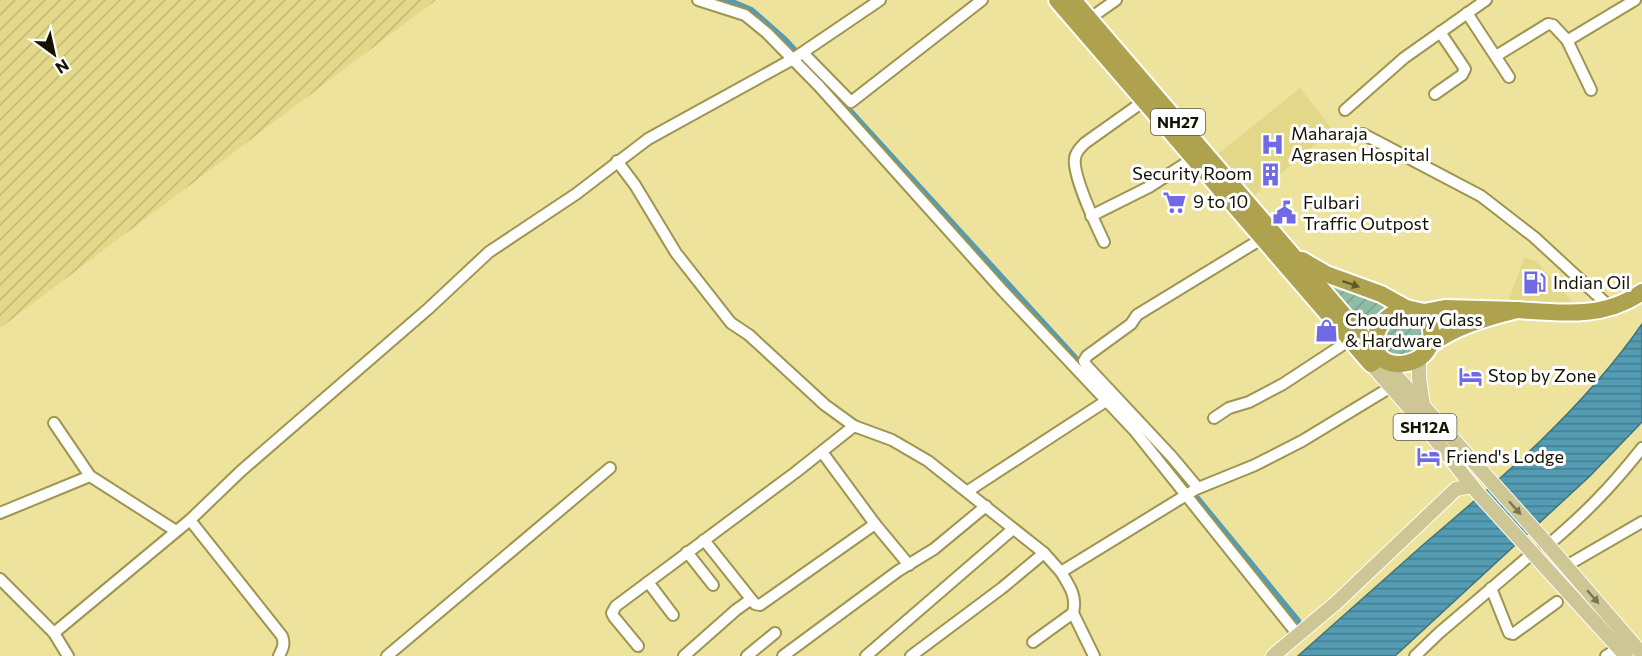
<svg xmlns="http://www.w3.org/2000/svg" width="1642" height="656" font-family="Commissioner,sans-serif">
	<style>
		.built { fill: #e3d88a }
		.industrial { fill: url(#industrial-furrows) }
		.garden { fill: url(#garden-furrows) }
		.water { fill: url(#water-rules); stroke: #41737d; stroke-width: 1.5 }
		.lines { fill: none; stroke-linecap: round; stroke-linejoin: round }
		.canal { stroke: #539cb3; stroke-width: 8 }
		.minor-casing { stroke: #9e9550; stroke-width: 14 }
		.major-casing { stroke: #fff; stroke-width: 16 }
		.highway-casing { stroke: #fff; stroke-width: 20 }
		.minor { stroke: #fff; stroke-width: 10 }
		.major { stroke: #cec795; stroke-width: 14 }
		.highway { stroke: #aea24f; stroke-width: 16 }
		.oneway { fill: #625a28 }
		.oneway2 { fill: #7b7652 }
		.labels { text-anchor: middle; stroke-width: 6; stroke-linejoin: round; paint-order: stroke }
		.shield { fill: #fff; stroke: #5c594c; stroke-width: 1.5 }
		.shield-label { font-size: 16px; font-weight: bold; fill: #161200 }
		.poi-label { font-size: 18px; fill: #161200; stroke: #fff; text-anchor: start }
	</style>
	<defs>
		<pattern id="industrial-furrows" width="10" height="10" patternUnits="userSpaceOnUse" patternTransform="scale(1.5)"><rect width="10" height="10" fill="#e3d88a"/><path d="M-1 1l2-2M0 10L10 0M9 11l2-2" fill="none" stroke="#c2b875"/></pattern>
		<pattern id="garden-furrows" width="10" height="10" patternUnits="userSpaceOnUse" patternTransform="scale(1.5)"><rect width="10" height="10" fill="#8fbda4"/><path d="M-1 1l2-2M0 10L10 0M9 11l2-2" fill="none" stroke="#7ba18b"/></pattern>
		<pattern id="water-rules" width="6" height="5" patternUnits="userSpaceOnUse" patternTransform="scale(1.5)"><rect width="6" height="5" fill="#539cb3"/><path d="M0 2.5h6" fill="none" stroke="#447e8f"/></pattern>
	</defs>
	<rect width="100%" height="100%" fill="#ede39c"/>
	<g class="built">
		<path d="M1300,88L1333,130L1249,200L1213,158Z"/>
		<path d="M1524,258L1535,260L1580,310L1507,305Z"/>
	</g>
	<path class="industrial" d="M0,0H436L0,328Z"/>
	<g class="garden">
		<path d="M1322,280L1388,306L1368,328H1364Z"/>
		<path d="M1402,314L1417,317C1433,341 1406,371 1384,347C1384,330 1389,325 1402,314Z"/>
	</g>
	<path class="water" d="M1642,324V422L1590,476L1395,656H1298C1340,619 1382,581 1424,544C1502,478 1584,408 1642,324Z"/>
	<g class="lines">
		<g class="canal">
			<path d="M725,0L751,11L784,40L1085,370"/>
			<path d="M1144,435L1297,621"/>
		</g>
		<defs>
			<g id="minor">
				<path d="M698,0L745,15L767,33L819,86L1003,291L1134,430L1298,635"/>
				<path d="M1467,13L1509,77"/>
				<path d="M1089,19L1116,0"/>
				<path d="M1567,40L1591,90"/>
				<path d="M803,53L851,102L982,0"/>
				<path d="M1496,56L1548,24L1553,25L1567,40L1570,39L1635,0"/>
				<path d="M1435,94L1462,75L1465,69L1440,32"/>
				<path d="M1345,110L1404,58L1486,0"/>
				<path d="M1363,134L1481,196L1534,237L1611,308"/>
				<path d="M617,161L635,185L676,253L731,323L749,335L825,405L854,426"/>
				<path d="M1091,216L1149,187L1194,158"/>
				<path d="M1104,242C1096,225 1072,175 1075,158C1076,151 1081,147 1085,143L1144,101"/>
				<path d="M1214,418L1229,408L1249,402L1283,384L1350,340"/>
				<path d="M54,423L90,476"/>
				<path d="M822,452L875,524"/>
				<path d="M1198,488L1172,457L1086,365L1084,361L1087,356L1131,324L1137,315L1263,238"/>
				<path d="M968,491L1106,401"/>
				<path d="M0,513L90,476L176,531"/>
				<path d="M190,520L282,636C285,644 283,648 279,656"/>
				<path d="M704,540L755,604L760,605L875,524L909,565"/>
				<path d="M1548,545C1586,513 1611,487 1642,448"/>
				<path d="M687,552L713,585"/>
				<path d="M1566,566L1642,522"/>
				<path d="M0,579L54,633L68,656"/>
				<path d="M648,582L673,615"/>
				<path d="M1491,588L1509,633L1513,634L1557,602"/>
				<path d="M1073,613L1094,656"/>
				<path d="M54,633L190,520L241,471L428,309L489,252L576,194L648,139L793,59L880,0"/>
				<path d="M1033,642L1073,613C1077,596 1070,587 1061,572"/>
				<path d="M638,646L614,617L612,613L616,606L796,472L854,426L892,440L928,461L1044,553L1061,572L1196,489L1255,465L1302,441L1391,387"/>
				<path d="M387,656L610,468"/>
				<path d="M684,656L736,610L750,600"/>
				<path d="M747,656L775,633"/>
				<path d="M783,656L898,571L934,549L986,506"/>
				<path d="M866,656L1013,529"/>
				<path d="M911,656L1002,588L1044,553"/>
				<path d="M1415,656L1439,633L1534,552"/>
				<path d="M1606,656L1619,648"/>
			</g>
			<g id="major">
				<path d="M1419,358V378L1423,405"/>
				<path d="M1381,359L1541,537L1642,654"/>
				<path d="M1371,364L1418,418L1477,492L1626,656"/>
				<path d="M1273,656L1337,602L1456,489L1472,486"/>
			</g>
			<g id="highway">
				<path d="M1057,0L1371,364L1380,357L1073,0"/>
				<path d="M1302,260L1326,274L1381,294L1406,308"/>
				<path d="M1406,308L1424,312C1458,370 1363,382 1376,335C1380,320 1392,313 1406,308Z"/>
				<path d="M1517,310C1561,313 1604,319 1642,292"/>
				<path d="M1424,312L1445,308L1517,310C1486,318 1455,326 1429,346"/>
			</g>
		</defs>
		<use href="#minor" class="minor-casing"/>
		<use href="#major" class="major-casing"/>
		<use href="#highway" class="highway-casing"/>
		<use href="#minor" class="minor"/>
		<use href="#major" class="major"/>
		<use href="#highway" class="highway"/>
	</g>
	<defs><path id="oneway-solid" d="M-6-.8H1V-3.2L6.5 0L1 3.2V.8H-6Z" transform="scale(1.5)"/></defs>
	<use class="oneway" href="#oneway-solid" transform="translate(1351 284) rotate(19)"/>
	<g class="oneway2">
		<use href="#oneway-solid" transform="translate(1515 508) rotate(48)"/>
		<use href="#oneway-solid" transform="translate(1593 597) rotate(49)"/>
	</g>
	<defs>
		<symbol id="hospital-bare" viewBox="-9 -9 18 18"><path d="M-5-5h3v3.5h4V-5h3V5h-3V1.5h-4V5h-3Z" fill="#706ae4" stroke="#fff" stroke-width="2.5" paint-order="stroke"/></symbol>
		<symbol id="building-bare" viewBox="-9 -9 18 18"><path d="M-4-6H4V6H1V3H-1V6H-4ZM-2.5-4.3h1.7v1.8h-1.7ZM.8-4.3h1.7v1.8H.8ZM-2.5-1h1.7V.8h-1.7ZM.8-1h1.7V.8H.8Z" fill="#706ae4" stroke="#fff" stroke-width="2.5" paint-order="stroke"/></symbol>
		<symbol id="supermarket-bare" viewBox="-9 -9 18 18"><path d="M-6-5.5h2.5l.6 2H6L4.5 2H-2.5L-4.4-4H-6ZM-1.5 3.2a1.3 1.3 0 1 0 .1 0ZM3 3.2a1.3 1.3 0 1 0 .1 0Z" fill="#706ae4" stroke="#fff" stroke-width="2.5" paint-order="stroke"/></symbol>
		<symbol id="civic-bare" viewBox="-9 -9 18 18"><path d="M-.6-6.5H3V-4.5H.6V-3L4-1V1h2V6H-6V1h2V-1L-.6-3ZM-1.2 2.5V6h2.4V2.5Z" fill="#706ae4" stroke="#fff" stroke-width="2.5" paint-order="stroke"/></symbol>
		<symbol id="fuel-bare" viewBox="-9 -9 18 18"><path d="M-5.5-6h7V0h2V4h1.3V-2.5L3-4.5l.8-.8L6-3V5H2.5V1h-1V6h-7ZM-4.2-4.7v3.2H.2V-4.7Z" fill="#706ae4" stroke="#fff" stroke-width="2.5" paint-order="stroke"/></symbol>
		<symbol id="shop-bare" viewBox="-9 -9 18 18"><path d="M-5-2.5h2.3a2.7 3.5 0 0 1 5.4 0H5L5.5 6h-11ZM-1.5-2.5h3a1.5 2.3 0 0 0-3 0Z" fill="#706ae4" stroke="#fff" stroke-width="2.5" paint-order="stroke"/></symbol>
		<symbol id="hotel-bare" viewBox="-9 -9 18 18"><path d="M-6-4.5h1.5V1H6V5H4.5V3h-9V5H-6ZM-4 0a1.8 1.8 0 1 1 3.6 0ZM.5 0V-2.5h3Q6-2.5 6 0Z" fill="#706ae4" stroke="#fff" stroke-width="2.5" paint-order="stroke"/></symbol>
	</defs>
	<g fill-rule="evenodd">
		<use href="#hospital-bare" x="1256" y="128" width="33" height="33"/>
		<use href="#building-bare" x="1254" y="158" width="33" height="33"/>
		<use href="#supermarket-bare" x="1158" y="186" width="33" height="33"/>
		<use href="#civic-bare" x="1268" y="196" width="33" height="33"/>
		<use href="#fuel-bare" x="1518" y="266" width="33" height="33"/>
		<use href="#shop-bare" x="1310" y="314" width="33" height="33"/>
		<use href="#hotel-bare" x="1454" y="360" width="33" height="33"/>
		<use href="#hotel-bare" x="1412" y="440" width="33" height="33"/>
	</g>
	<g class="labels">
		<g class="shield">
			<rect x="1151" y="109" width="54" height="26" rx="4.5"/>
			<rect x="1393.5" y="414" width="63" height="26" rx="4.5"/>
		</g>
		<g class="shield-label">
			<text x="1178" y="128">NH27</text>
			<text x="1425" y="433">SH12A</text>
		</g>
		<g class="poi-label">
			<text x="1291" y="140">Maharaja<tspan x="1291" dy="21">Agrasen Hospital</tspan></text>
			<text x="1252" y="180" text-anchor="end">Security Room</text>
			<text x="1193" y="208">9 to 10</text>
			<text x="1303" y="209">Fulbari<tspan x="1303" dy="21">Traffic Outpost</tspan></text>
			<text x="1553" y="289">Indian Oil</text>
			<text x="1345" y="326">Choudhury Glass<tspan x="1345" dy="21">&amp; Hardware</tspan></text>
			<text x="1488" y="382">Stop by Zone</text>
			<text x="1446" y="463">Friend's Lodge</text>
		</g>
	</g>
	<g transform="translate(54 54) rotate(147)" stroke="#ffffff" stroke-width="4.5" paint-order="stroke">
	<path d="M0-4.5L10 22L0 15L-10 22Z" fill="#161200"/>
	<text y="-9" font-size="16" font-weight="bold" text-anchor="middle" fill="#161200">N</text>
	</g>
</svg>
